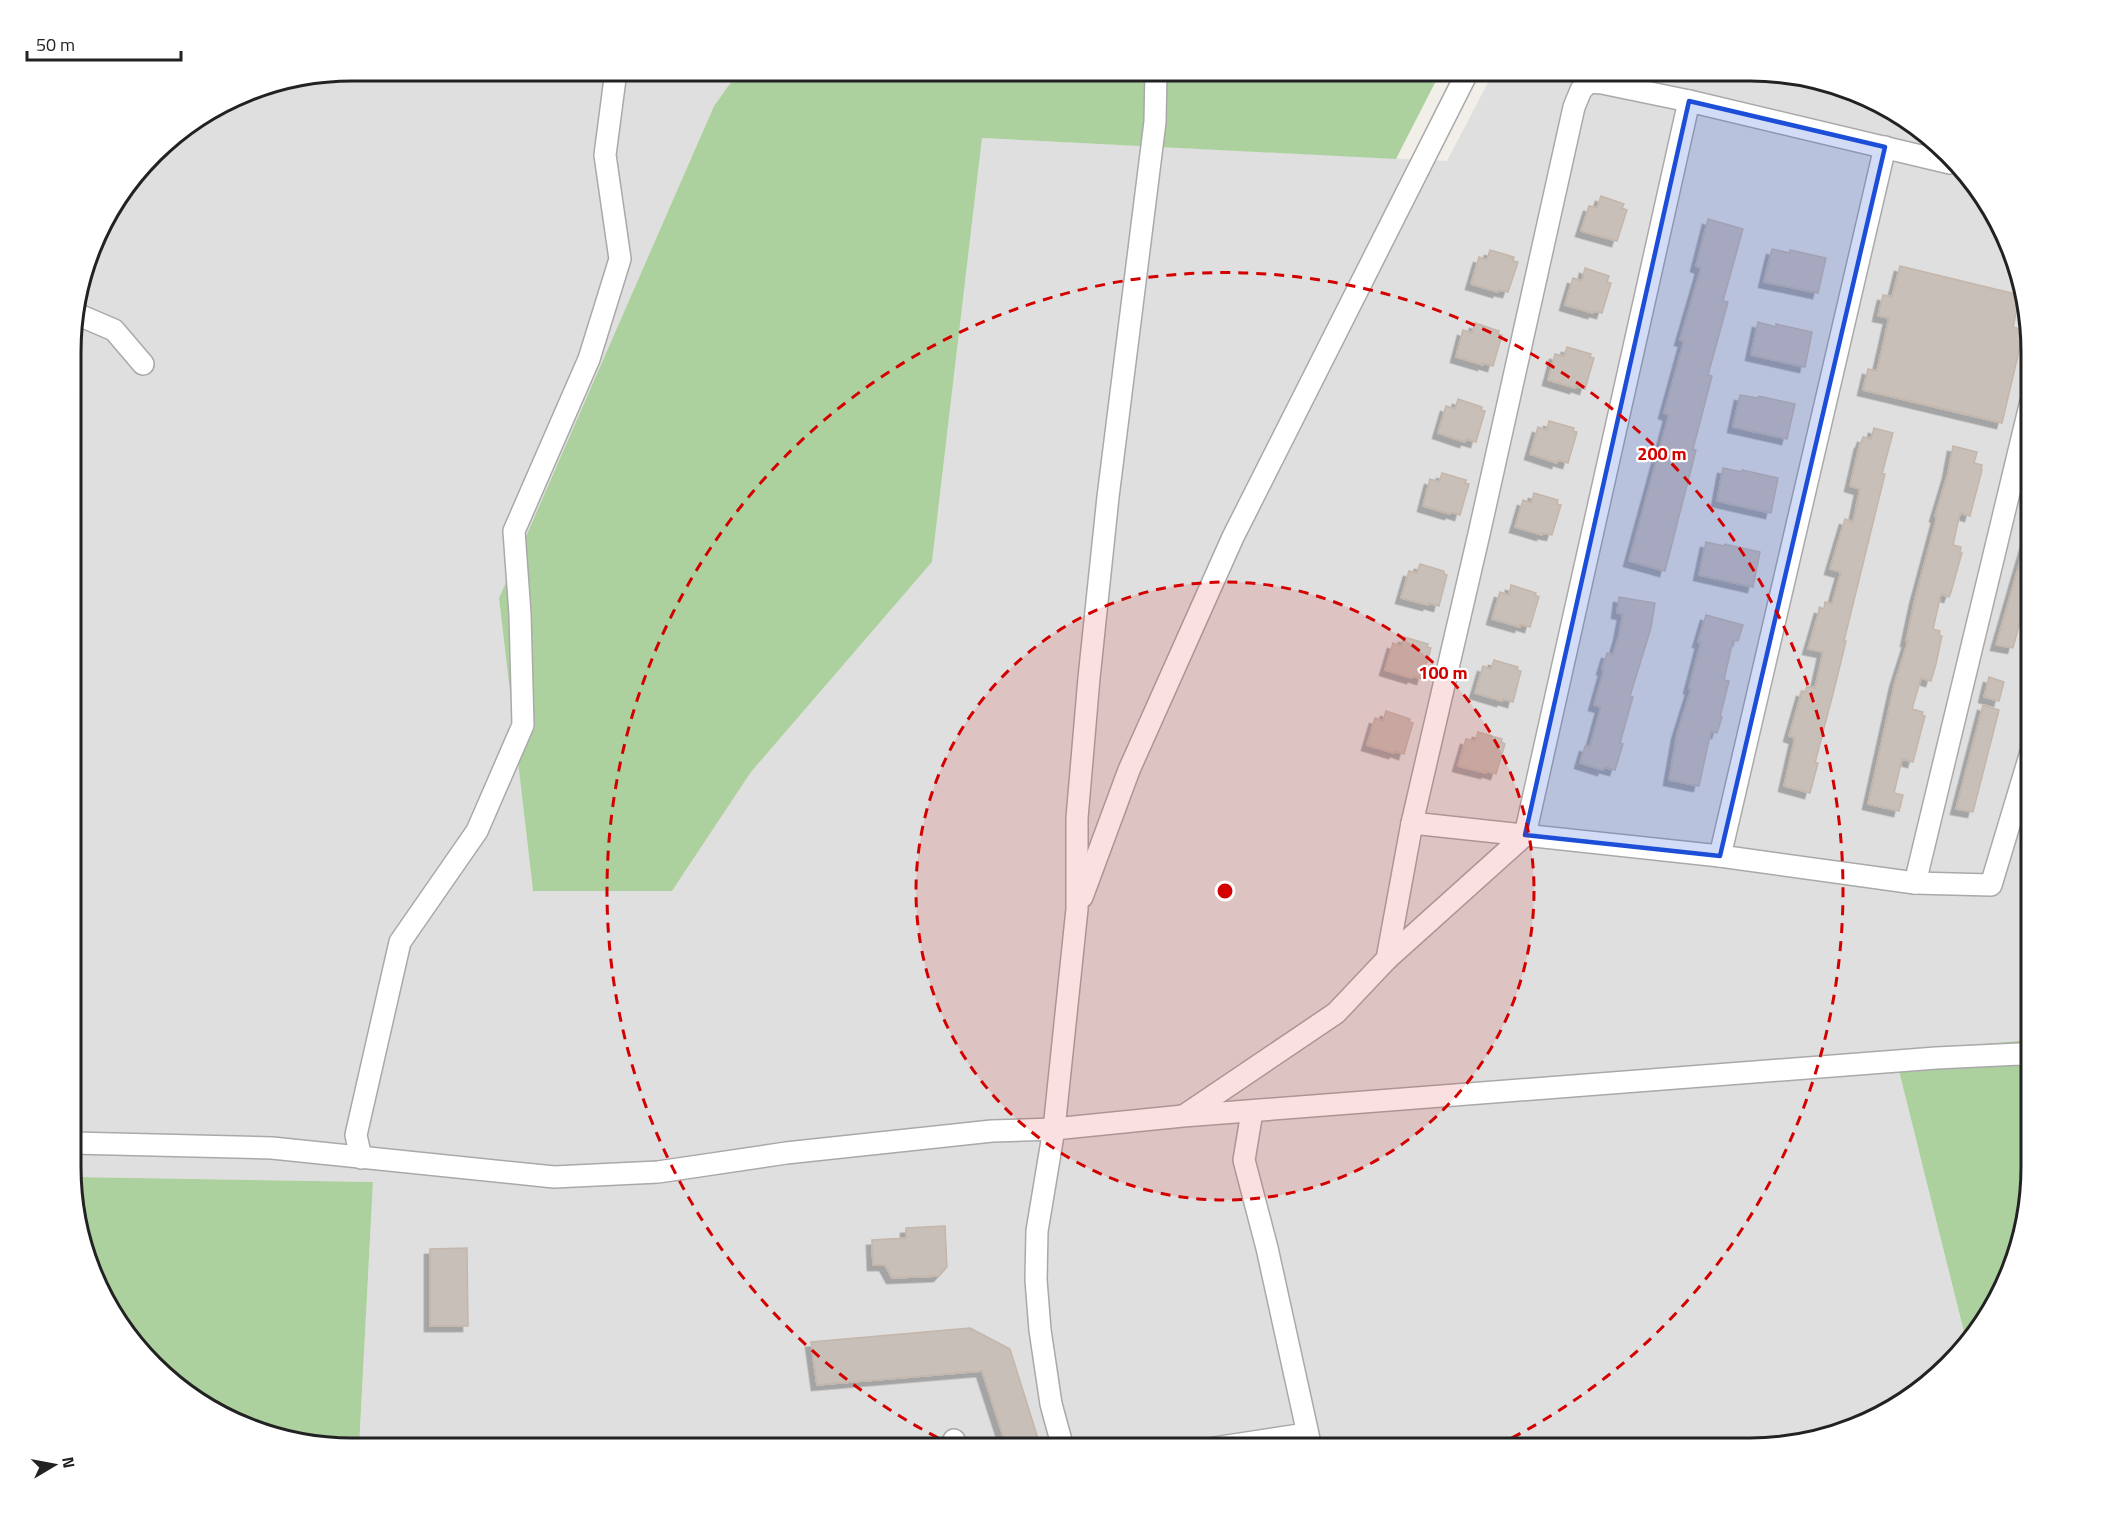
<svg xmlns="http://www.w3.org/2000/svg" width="2102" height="1519" font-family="'Titillium Web',sans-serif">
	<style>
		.residential { fill: #e0dfdf }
		.forest { fill: #add19e }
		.building { fill: #c7bfb8; stroke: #c4b6ab; stroke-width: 1.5; filter: url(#shadow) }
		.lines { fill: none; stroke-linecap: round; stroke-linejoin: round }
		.minor-casing { stroke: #a9a9a9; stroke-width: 24 }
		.minor { stroke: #fff; stroke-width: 21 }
		.marked { fill: #1d4ed8; fill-opacity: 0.2; stroke: #1d4ed8; stroke-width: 4.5; stroke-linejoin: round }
		.ring { fill: none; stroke: #d40000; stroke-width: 3; stroke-dasharray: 10 8 }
		.rim { fill: none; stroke: #222; stroke-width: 3 }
		.centre { fill: #d40000; stroke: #fff; stroke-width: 3 }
		.ring-label { font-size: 18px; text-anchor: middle; font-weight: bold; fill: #d40000; stroke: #fff; stroke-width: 4.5; stroke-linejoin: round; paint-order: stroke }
	</style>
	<defs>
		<filter id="shadow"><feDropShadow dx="-5.5" dy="5.5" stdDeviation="0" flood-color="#0004"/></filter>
	</defs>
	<rect width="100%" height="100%" fill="#f2efe9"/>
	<path class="residential" d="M352,71H739L714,106L499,598L533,891H672L751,772L932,562L982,138L1447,161L1494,71H1768L1841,86L1921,129L2002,227L2031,334V1040L1894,1051L1967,1344L1875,1419L1750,1448H359L373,1182L73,1177V316L100,227L166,141L245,92Z"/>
	<g class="forest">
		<path d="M739,71H1441L1396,159L982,138L932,562L751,772L672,891H533L499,598L714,106Z"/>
		<path d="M2031,1040V1185L2016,1258L1973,1338L1967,1344L1894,1051Z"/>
		<path d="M73,1177L373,1182L359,1448H334L261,1433L181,1390L108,1307L73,1203Z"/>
	</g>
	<g class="building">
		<path d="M1601,196L1624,204L1622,208L1627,210L1617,241L1581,231L1589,206L1597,208Z"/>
		<path d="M1708,219L1743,229L1723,301L1728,302L1708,375L1712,376L1693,449L1696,450L1665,571L1629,561L1669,415L1664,413L1684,341L1680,340L1701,268L1696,266Z"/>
		<path d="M1772,249L1790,253V250L1826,258L1818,293L1764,282Z"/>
		<path d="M1490,250L1514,257L1513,261L1518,262L1508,292L1499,290L1498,292L1471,284L1479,257L1487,260Z"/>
		<path d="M1900,266L2020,295L2013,327L2024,330L2002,423L1863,390L1868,369L1877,371L1889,318L1878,316L1883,295L1892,297Z"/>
		<path d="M1585,268L1609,276L1607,282L1611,283L1602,313L1594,311L1593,313L1565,305L1573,278L1582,281Z"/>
		<path d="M1758,322L1776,327V324L1812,332L1805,367L1751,355Z"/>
		<path d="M1475,323L1499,331L1498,334L1502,335L1493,366L1483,363V365L1456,357L1463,330L1472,333Z"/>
		<path d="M1567,347L1591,354L1590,357L1594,358L1585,389L1576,386L1575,388L1548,380L1555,354L1564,356Z"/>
		<path d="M1740,395L1758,398L1759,396L1795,404L1787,439L1733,427Z"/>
		<path d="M1458,399L1482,407L1481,410L1485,411L1476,442L1466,439L1465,442L1438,433L1446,406L1455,409Z"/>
		<path d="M1549,421L1574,428L1573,431L1577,432L1568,463L1558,460L1557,463L1530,454L1538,427L1547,430Z"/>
		<path d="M1874,428L1893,433L1882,474H1885L1844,641H1846L1836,682L1815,763H1818L1810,793L1784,786L1795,738L1789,736L1802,691L1805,692L1807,686L1815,688L1823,652L1808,649L1820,608L1824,609L1825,602L1832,604L1841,572L1830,569L1845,519L1853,522L1860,489L1850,486L1860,443H1861L1863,437L1871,439Z"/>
		<path d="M1953,446L1977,452L1974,463L1982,465L1981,470H1982L1970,516L1960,513L1953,545L1961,547L1960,553H1962L1951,592L1949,597L1941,594L1933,629L1940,631L1939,635L1942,636L1936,664L1931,681L1921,678L1912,709L1923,712L1922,715L1925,716L1913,762L1902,759L1894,793L1903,795L1899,811L1868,804L1895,682L1908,641H1906L1915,599L1937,517L1935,516L1948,473Z"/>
		<path d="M1723,468L1742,472V470L1778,478L1771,513L1717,501Z"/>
		<path d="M1442,473L1466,480L1465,483L1469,484L1460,515L1451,512L1450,514L1423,506L1430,479L1439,482Z"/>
		<path d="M1534,493L1558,500L1557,504L1561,505L1552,535L1542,533V535L1515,527L1523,500L1531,503Z"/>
		<path d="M2027,538L2031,539V581L2013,648L1996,645Z"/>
		<path d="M1706,542L1724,546L1725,544L1760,552L1753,587L1699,575Z"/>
		<path d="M1420,564L1444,571V574L1447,575L1439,606L1429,603L1428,605L1401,598L1409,571L1417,573Z"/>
		<path d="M1511,585L1536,593L1535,595L1539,597L1530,627L1520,624V627L1492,619L1500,592L1509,595Z"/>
		<path d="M1619,597L1655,603L1651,628L1630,696L1633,697L1620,743L1623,744L1615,770L1604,767L1603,770L1580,763L1585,746L1590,747L1601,707L1594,705L1604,670L1602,669L1607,653L1613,655L1619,635L1623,614L1617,613Z"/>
		<path d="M1706,615L1743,625L1738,641L1733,640L1724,680L1729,681L1720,717H1722L1717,733L1711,731L1699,786L1669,780L1677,734L1691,689L1689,688L1701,642H1698Z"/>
		<path d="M1404,637L1428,644L1427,647L1431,648L1422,679L1413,676L1412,678L1385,670L1393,643L1401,646Z"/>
		<path d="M1494,660L1518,667L1517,670L1521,671L1513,702L1503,699L1502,701L1475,693L1483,666L1491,669Z"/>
		<path d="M1989,677L2004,682L1999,701L1984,697Z"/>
		<path d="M1983,705L1999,710L1973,812L1956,809Z"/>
		<path d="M1386,711L1410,719L1409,722L1413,723L1404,754L1395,751L1394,753L1367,745L1375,718L1383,721Z"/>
		<path d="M1478,732L1502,739L1501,742L1505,744L1496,774L1486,771V773L1458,766L1466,739L1475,741Z"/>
		<path d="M945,1226L947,1267L939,1276L892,1278L885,1265H873L872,1240L906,1238V1228Z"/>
		<path d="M467,1248L468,1326H430V1249Z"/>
		<path d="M970,1328L1010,1349L1041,1448H1007L982,1371L817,1385L811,1342Z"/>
	</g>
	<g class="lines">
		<defs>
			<g id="minor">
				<path d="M74,313L114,330L143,364"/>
				<path d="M1412,823L1720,856L1915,883L1991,885L2031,752"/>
				<path d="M1720,856L1885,147"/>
				<path d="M1915,883L2031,401"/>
				<path d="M1082,897L1129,770L1233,537L1468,71"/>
				<path d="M1387,959L1412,823L1479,534L1574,107L1581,90L1589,82L1602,83L1689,101L1950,163"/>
				<path d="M1252,1112L1244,1160L1267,1248L1311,1448"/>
				<path d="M1185,1115L1336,1013L1387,959L1525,835L1689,101"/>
				<path d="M73,1143L272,1148L554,1177L658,1172L786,1153L992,1131L1054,1129L1183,1116L1936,1058L2020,1054L2031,1055"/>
				<path d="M361,1158L356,1135L400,942L477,831L523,725L520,614L514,531L589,359L620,259L605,155L616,71"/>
				<path d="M954,1440L956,1448"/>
				<path d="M1063,1448L1051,1404L1040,1330L1036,1280L1037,1231L1054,1129L1077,909V818L1089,678L1108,497L1155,122L1156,71"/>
				<path d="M1214,1448L1306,1434"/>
			</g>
		</defs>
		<use href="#minor" class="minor-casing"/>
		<use href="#minor" class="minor"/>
	</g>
	<path class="marked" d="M1689,101L1885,147L1720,856L1525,835Z"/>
	<circle cx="1225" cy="891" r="309" fill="#d40000" fill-opacity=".12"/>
	<g class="ring">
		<circle cx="1225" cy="891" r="309"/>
		<path d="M954 1446A618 618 0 1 1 1496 1446"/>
	</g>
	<path d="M0 0H2102V1519H0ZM352 81H1750A271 271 0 0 1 2021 352V1167A271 271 0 0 1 1750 1438H352A271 271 0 0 1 81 1167V352A271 271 0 0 1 352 81Z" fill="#fff" fill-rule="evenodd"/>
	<path class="rim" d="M352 81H1750A271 271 0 0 1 2021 352V1167A271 271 0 0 1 1750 1438H352A271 271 0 0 1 81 1167V352A271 271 0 0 1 352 81Z"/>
	<circle cx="1225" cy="891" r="9" class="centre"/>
	<g class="ring-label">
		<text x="1662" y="460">200 m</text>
		<text x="1443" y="679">100 m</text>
	</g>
	<g transform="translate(54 1465) rotate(80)" stroke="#ffffff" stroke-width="4.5" paint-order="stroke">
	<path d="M0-4.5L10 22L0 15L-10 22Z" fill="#222222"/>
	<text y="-9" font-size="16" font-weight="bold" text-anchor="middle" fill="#222222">N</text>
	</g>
	<path d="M27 51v9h154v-9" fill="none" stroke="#222222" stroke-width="3"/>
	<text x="36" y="51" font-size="18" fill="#222222" stroke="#ffffff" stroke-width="4.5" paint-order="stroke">50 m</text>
</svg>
